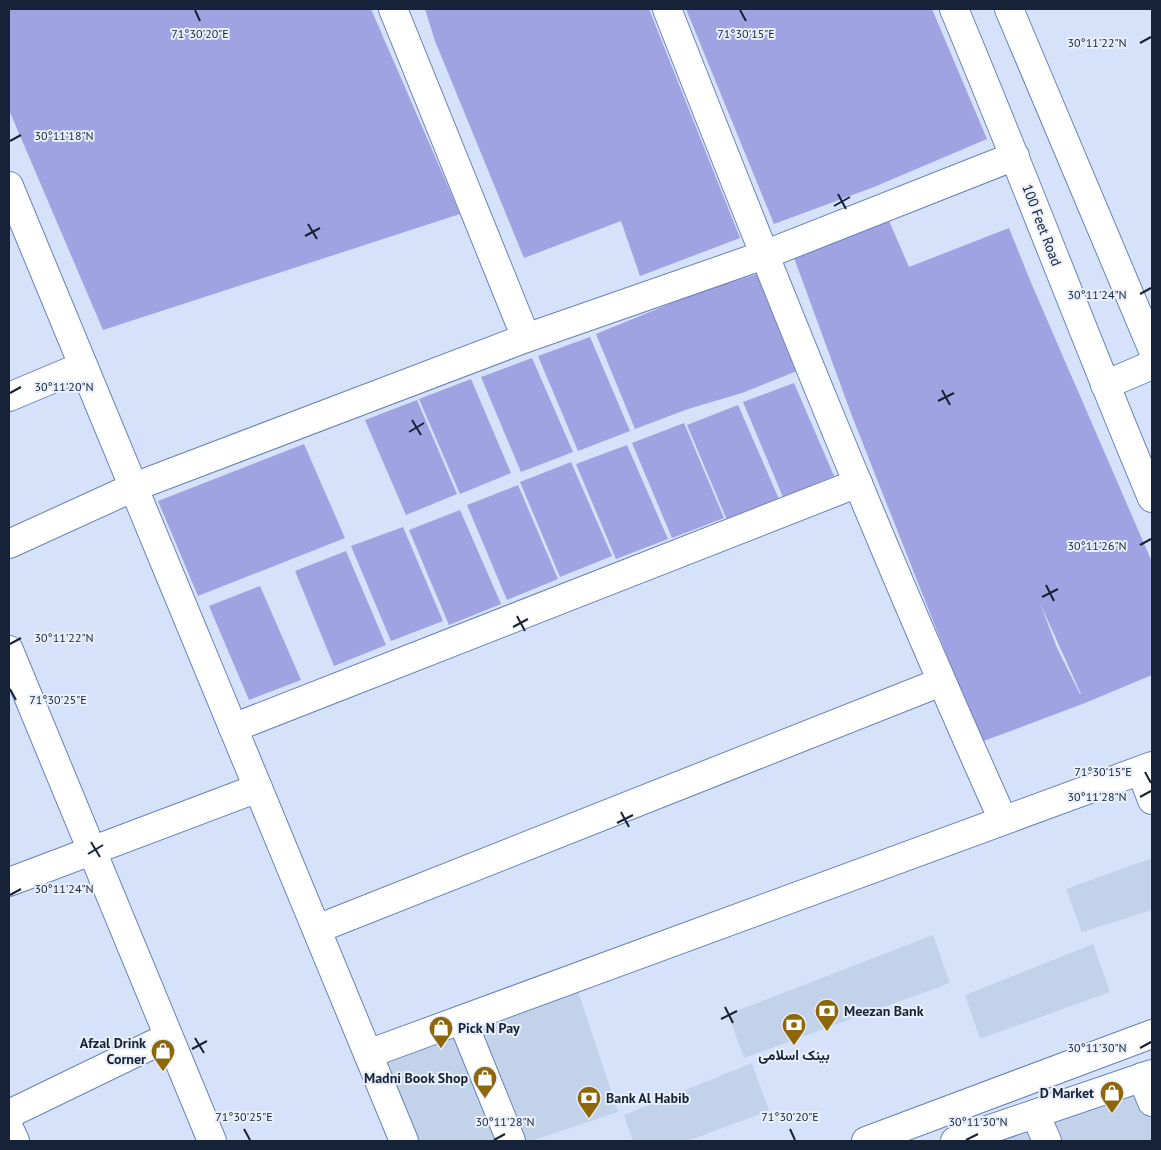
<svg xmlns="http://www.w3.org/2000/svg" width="1161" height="1150" font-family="'PT Sans',Vazirmatn,sans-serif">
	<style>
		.built { fill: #c3d2eb }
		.building { fill: #a0a3e1; fill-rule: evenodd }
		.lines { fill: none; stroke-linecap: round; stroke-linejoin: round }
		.minor-casing { stroke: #6683b9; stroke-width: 30 }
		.major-casing { stroke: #6683b9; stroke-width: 30 }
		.minor { stroke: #fff; stroke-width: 28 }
		.major { stroke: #fff; stroke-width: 28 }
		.ticks { fill: none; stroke: #162237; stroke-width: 2 }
		.labels { text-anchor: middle; stroke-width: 4; stroke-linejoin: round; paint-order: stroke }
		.street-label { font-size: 14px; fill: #162237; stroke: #e8effb }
		.poi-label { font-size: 14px; font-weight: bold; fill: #162237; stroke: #e8effb; text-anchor: start }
		.ticks-label { font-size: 12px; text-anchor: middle; fill: #162237; stroke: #e8effb; stroke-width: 4; stroke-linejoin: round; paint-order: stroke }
	</style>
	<rect width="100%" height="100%" fill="#d5e2fa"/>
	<g class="built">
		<path d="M1152,858V910L1082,932L1066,889Z"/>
		<path d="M933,935L950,983L744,1058L728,1014Z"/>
		<path d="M1093,944L1110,992L980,1039L965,995Z"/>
		<path d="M577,988L618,1112L531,1141H521L476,1023Z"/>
		<path d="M453,1033L497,1141H416L383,1058Z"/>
		<path d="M752,1063L769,1111L687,1141H633L624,1115Z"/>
		<path d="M1152,1086V1141H992Z"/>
	</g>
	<g class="building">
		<path d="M9,9H371L460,214L103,330L9,110Z"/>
		<path d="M425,9H649L740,238L640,276L621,221L524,258L435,41Z"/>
		<path d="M686,9H932L987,139L874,187L774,224Z"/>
		<path d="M886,214L909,267L1009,228L1032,285L1152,562V675L1085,703L981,742L852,416L793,255ZM1040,603L1081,694H1080L1057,648Z"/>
		<path d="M758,274L797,371L742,393L688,409L635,429L596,334L701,291Z"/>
		<path d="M590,337L630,431L578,451L538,356Z"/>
		<path d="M532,358L573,452L521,472L481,377Z"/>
		<path d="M471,379L511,473L460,494L419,399Z"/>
		<path d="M794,383L834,476L783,497L743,402Z"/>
		<path d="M417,400L457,494L406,515L365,420Z"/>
		<path d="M738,405L779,499L727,520L687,425Z"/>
		<path d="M684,423L724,518L672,538L632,443Z"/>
		<path d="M304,444L345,538L198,596L158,501Z"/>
		<path d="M627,445L668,539L616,559L576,464Z"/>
		<path d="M571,462L612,556L560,577L520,482Z"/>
		<path d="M518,485L558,579L507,600L467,505Z"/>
		<path d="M460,510L501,604L449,625L409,530Z"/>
		<path d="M403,527L443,621L391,641L351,546Z"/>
		<path d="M346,551L386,645L334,666L295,571Z"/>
		<path d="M260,586L301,680L249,700L209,606Z"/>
	</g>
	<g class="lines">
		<defs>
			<g id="minor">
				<path d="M393,9L526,338"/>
				<path d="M667,9C774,281 883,553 1003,820"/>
				<path d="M9,186L404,1141"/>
				<path d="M1105,385L1152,365"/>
				<path d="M9,397L83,366"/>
				<path d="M9,544L134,487L526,338L764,255L1015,156"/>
				<path d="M9,650L212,1141"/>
				<path d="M233,728L858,483"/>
				<path d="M1141,771L1152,800"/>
				<path d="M9,882L258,788"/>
				<path d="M317,929L941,682"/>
				<path d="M462,1020L511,1141"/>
				<path d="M368,1054L1152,766"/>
				<path d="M1142,1077L1152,1102"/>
				<path d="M9,1114L168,1037"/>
				<path d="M1035,1114L1047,1141"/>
				<path d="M9,1128L15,1141"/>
			</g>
			<g id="major">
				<path d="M954,9C1022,171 1084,336 1152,498"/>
				<path d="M1009,9L1152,348"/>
				<path d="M866,1141L1152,1034"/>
				<path d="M955,1141L1152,1074"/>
			</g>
		</defs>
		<use href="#minor" class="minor-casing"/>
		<use href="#major" class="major-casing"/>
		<use href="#minor" class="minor"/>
		<use href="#major" class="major"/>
	</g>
	<path class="ticks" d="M195,10L200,21M740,10L746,21M1140,43L1151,37M10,141L21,135M838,194L846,209M834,206L850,197M308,224L317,239M305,236L320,228M1140,294L1151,288M942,390L950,405M10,393L21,387M938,401L954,393M412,420L421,435M409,432L424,423M1140,545L1151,539M1046,585L1054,601M1042,597L1058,589M517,616L525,631M513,627L528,619M10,644L21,638M10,689L16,700M1145,772L1151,783M1140,797L1151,791M621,812L629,827M617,823L633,815M91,842L100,857M88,854L103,845M10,895L21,889M725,1007L733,1023M721,1019L737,1011M195,1038L204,1053M1140,1048L1151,1042M192,1049L207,1041M244,1129L250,1140M790,1129L795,1140M494,1140L505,1134M966,1140L978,1134"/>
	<defs>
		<symbol id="bank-pin" viewBox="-11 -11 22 30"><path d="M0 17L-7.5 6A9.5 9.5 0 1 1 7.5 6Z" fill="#8e670b" stroke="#e8effb"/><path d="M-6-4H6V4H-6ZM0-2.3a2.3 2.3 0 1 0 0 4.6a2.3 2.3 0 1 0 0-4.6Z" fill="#fff"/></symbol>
		<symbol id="shop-pin" viewBox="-11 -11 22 30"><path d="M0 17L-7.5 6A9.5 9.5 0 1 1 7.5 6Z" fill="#8e670b" stroke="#e8effb"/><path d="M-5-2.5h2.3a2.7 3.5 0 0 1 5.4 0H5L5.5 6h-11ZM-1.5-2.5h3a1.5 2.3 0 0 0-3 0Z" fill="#fff"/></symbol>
	</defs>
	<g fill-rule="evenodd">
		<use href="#bank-pin" x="813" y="997" width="28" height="38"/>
		<use href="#bank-pin" x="780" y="1011" width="28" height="38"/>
		<use href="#shop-pin" x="427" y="1014" width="28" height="38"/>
		<use href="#shop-pin" x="149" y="1037" width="28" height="38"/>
		<use href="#shop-pin" x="471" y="1064" width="28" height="38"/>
		<use href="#shop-pin" x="1098" y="1079" width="28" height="38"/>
		<use href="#bank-pin" x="575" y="1084" width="28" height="38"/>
	</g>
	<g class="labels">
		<g class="street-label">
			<text transform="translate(1042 225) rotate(69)" y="5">100 Feet Road</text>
		</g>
		<g class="poi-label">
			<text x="844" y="1016">Meezan Bank</text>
			<text x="458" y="1033">Pick N Pay</text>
			<text x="146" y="1048" text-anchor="end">Afzal Drink<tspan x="146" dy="16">Corner</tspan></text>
			<text x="794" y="1060" text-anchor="middle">بینک اسلامی</text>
			<text x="468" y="1083" text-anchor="end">Madni Book Shop</text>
			<text x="1094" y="1098" text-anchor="end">D Market</text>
			<text x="606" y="1103">Bank Al Habib</text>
		</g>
	</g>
	<g class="ticks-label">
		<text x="200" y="38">71°30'20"E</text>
		<text x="746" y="38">71°30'15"E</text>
		<text x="1097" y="47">30°11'22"N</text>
		<text x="64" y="140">30°11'18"N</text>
		<text x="1097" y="299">30°11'24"N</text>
		<text x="64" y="391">30°11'20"N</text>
		<text x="1097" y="550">30°11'26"N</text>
		<text x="64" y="642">30°11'22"N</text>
		<text x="58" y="704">71°30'25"E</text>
		<text x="1103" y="776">71°30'15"E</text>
		<text x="1097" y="801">30°11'28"N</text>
		<text x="64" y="893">30°11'24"N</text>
		<text x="1097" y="1052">30°11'30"N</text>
		<text x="244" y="1121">71°30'25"E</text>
		<text x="790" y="1121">71°30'20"E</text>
		<text x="505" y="1126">30°11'28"N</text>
		<text x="978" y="1126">30°11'30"N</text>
	</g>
	<rect width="1161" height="1150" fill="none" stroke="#162237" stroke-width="20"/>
</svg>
